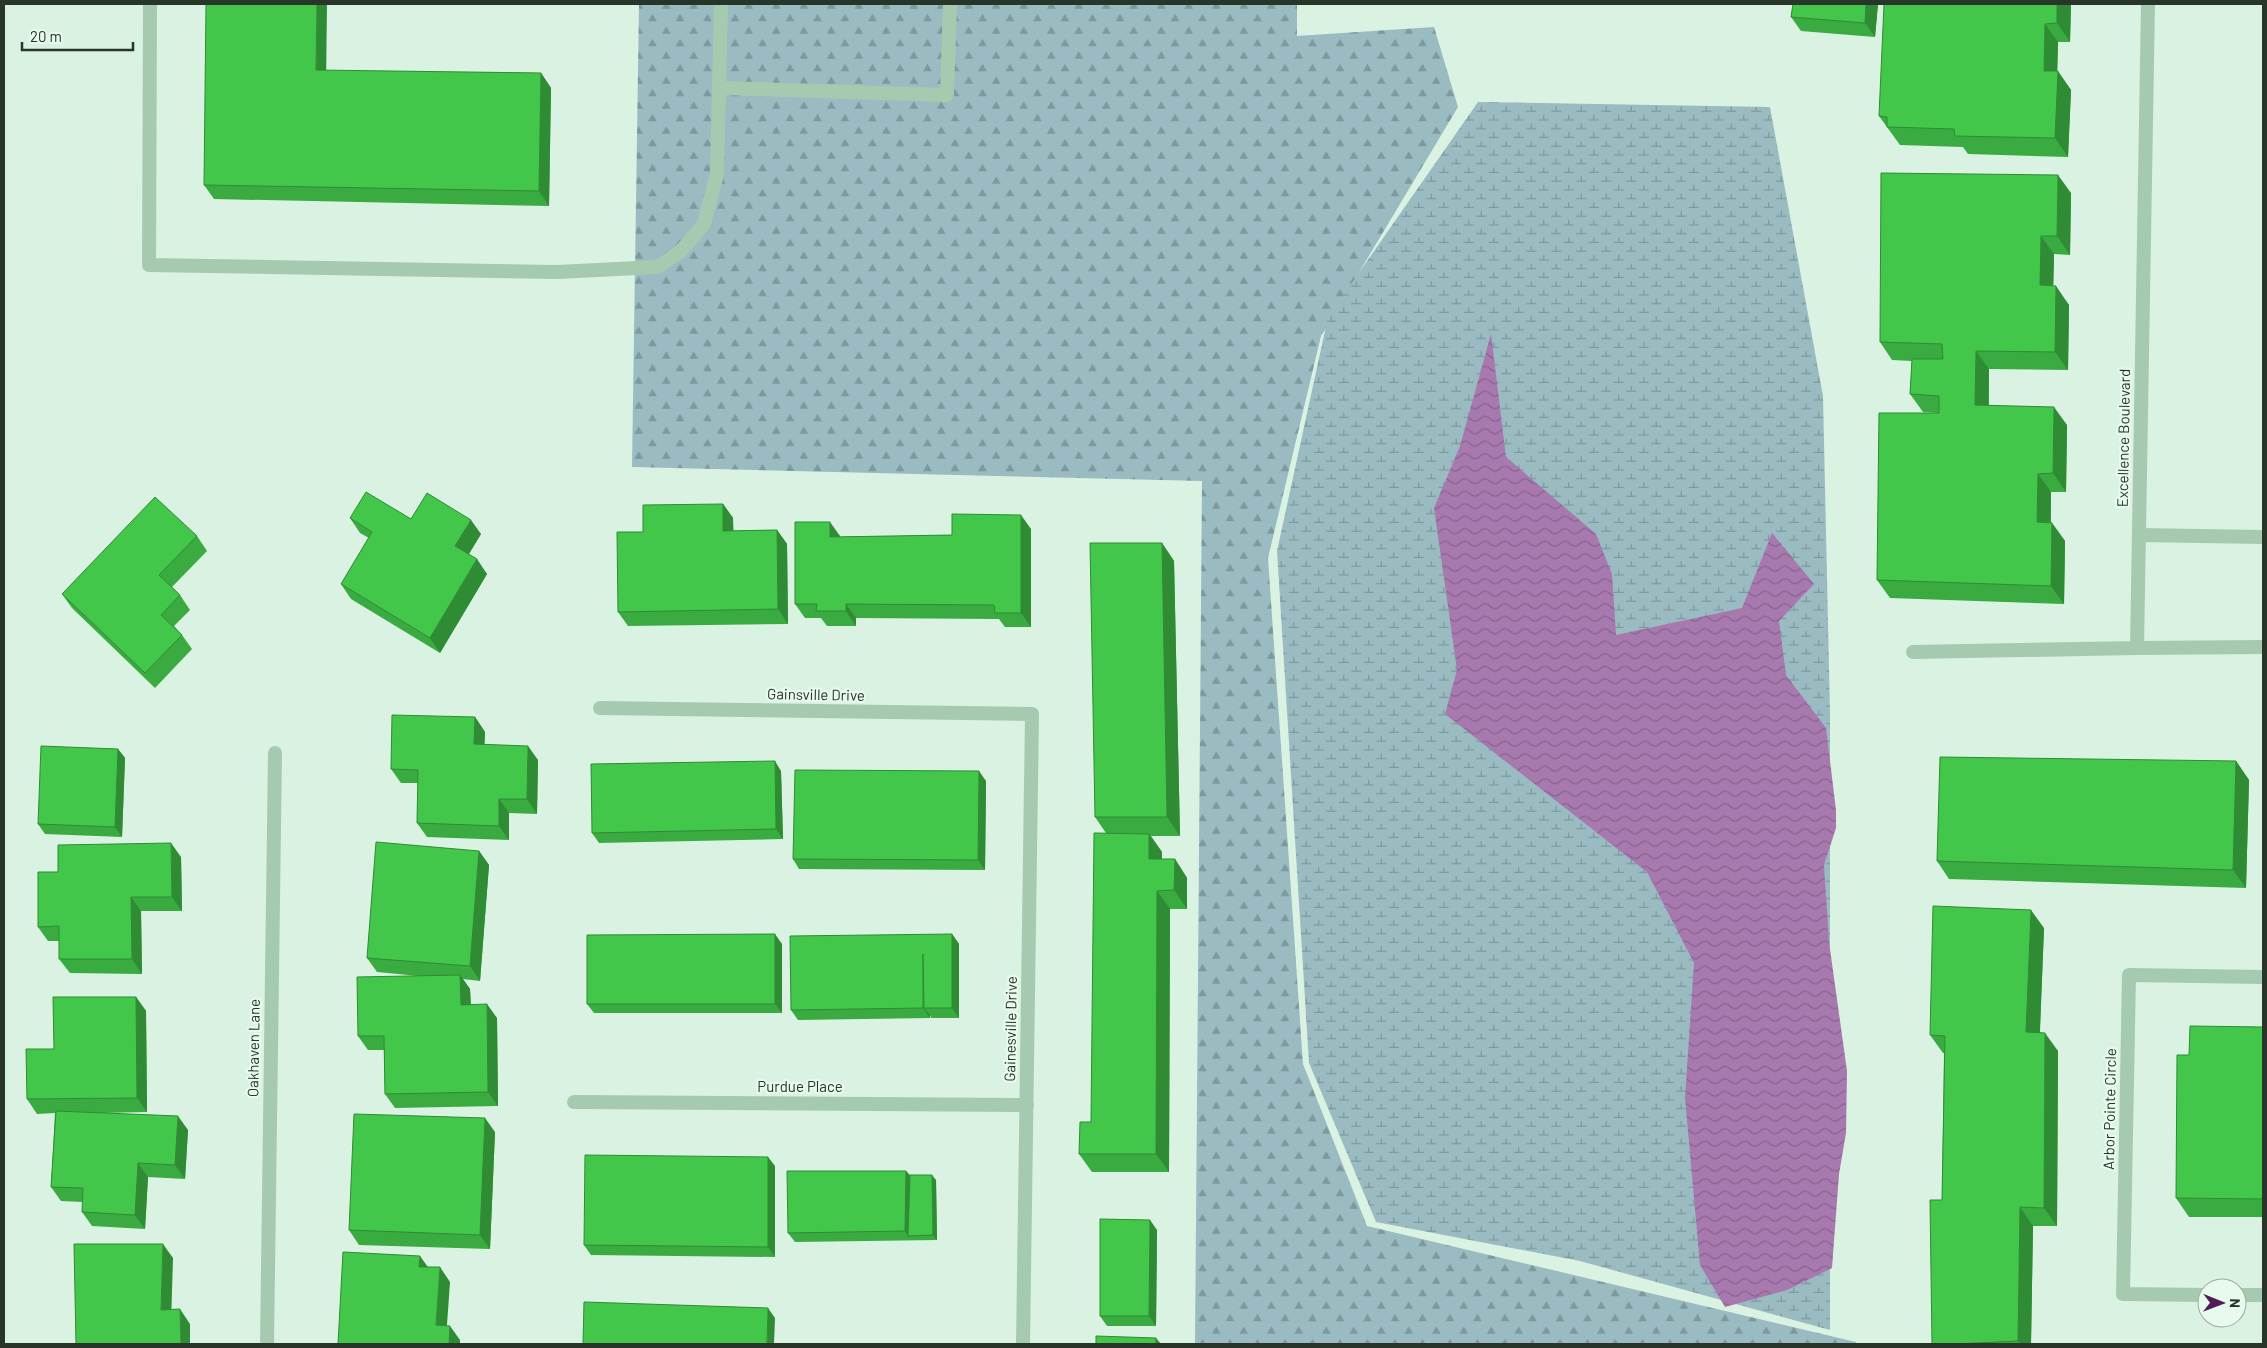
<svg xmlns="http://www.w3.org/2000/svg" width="2267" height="1348" font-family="Barlow,sans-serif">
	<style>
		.forest { fill: url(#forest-firs) }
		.wetland { fill: url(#wetland-marsh) }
		.water { fill: url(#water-waves) }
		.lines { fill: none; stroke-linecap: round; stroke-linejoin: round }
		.service { stroke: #a6cab0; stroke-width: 14 }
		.minor { stroke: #a6cab0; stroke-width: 14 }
		.wall { fill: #3aab40 }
		.shaded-wall { fill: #2f8b34 }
		.building { fill: #43c74a; stroke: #2f8b34 }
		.labels { text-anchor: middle; stroke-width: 4.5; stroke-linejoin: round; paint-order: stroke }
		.street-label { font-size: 15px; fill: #273629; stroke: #e7faed }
	</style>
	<defs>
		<pattern id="forest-firs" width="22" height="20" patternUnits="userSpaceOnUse" patternTransform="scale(1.25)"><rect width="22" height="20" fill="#9abbc1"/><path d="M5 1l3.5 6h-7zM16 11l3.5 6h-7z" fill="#7e999d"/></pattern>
		<pattern id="wetland-marsh" width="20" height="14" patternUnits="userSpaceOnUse" patternTransform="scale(1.25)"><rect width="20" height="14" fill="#9abbc1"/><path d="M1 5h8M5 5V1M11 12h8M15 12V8" fill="none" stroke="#7e999d"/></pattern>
		<pattern id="water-waves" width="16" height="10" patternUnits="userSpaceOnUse" patternTransform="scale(1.25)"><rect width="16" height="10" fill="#a779af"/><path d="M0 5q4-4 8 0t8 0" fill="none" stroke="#88648e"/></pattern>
	</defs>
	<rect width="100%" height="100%" fill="#daf2e2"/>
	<path class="forest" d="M639,4H1297V36L1434,27L1458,107L1321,336L1268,558L1303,1064L1367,1226L1856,1342V1344H1195L1202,481L632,467Z"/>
	<path class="wetland" d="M1478,102L1770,107L1823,396L1830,713V1330L1580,1261L1376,1222L1309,1063L1277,551L1328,317Z"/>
	<path class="water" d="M1491,334L1506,457L1596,534L1612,574L1616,635L1742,608L1772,533L1814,584L1779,621L1786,675L1826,728L1836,810V828L1824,865L1829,942L1847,1071L1846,1133L1839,1174L1832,1268L1787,1290L1725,1307L1700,1265L1685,1098L1694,963L1647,872L1445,714L1457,670L1434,508L1460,446Z"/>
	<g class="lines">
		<g class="service">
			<path d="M150,4L149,265L557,272L658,267L681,251L704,224L717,174L721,4"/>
			<path d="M720,88L947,95L950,4"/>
			<path d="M2139,535L2263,537"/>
			<path d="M2137,648L2263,647"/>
		</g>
		<g class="minor">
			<path d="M1913,652L2137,648L2148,4"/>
			<path d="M600,708L1032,714L1023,1344"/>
			<path d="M574,1102L1027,1105"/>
			<path d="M2207,1295L2123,1294L2129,975L2263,977"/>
			<path d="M2237,1295H2263"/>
			<path d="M267,1344L275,753"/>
		</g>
	</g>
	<g class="wall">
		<path d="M1793,4H1878L1875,37L1801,31L1791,17Z"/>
		<path d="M2071,4L2070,42H2058L2057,71L2071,90L2068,157L1968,154L1963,147L1900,145L1879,116Z"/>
		<path d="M326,71L541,73L551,88L549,206L214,199L204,185Z"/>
		<path d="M2071,193L2070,255L2054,254L2053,286L2069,305L2068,370L1989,369V405L2067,425L2066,492H2051V522L2052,523L2065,541L2064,604L1890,598L1877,580L1939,413L1923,412L1910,394L1912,361L1892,360L1880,342Z"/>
		<path d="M723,504L733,518V531L777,530L787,544L788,624L628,626L618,612L643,532Z"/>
		<path d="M350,518L411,519L481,534L469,554L487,574L440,653L351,599L341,584L369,538L360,533Z"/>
		<path d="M1031,529V627H1005L999,619L856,618V626H827L821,618H805L795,604L840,536V537L952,535Z"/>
		<path d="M197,536L207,551L172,587L180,595L190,610L174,626L182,635L192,649L155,688L72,608L62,594Z"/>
		<path d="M1162,543L1174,561L1180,836H1151L1162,852V859H1175L1187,878V909H1170L1169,1172H1092L1079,1154L1091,1122L1106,833L1095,817Z"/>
		<path d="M475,717L485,732L484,745L538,760L537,814L509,813V840L427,837L417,823L418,783H401L391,769Z"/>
		<path d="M118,749L125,758L122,837L45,834L38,824Z"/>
		<path d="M2236,761L2249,780L2246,888L1949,879L1937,861Z"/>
		<path d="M781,771L783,839L599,843L592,833Z"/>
		<path d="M986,781L985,870L799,869L793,859Z"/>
		<path d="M479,851L489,865L480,981L463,979L470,989L471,1004L497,1018L498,1106L395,1108L385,1094L384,1050H368L358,1036L419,976L377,972L367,958Z"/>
		<path d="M181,857L182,911H141L142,974L70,973L59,959V941H48L38,927L58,872Z"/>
		<path d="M2044,928L2040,1032L2058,1051L2057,1226H2033L2031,1344H1932L1942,1200L1944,1053H1943L1930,1035Z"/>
		<path d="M952,934L959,944V1018H931L930,1015V1018L798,1020L791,1010Z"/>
		<path d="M782,944V1013H594L587,1004Z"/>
		<path d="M136,997L146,1011L147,1112L100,1113L188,1130L185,1179L148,1177L145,1229L92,1226L82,1212L83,1202L61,1201L51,1187L55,1113L37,1114L27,1099Z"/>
		<path d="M2263,1027V1217H2189L2176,1198L2189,1055Z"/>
		<path d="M495,1132L490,1249L359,1245L349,1230Z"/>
		<path d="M775,1166V1257L591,1255L584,1245Z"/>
		<path d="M906,1171L910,1175L936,1180L937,1240L795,1242L788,1233Z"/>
		<path d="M1157,1230L1156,1326H1107L1100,1316Z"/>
	</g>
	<g class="shaded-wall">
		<path d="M317,4H327L326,85L316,70Z"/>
		<path d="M1866,4H1878L1875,37L1865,23Z"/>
		<path d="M2057,4H2071L2070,42L2057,23Z"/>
		<path d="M2045,24L2058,42L2057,84L2058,71L2071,90L2068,157L2055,138L2044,71Z"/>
		<path d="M541,73L551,88L549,206L539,191Z"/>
		<path d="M2058,175L2071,193L2070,255L2057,236Z"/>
		<path d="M2041,236L2054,254L2053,303L2040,285Z"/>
		<path d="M2056,286L2069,305L2068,370L2055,352Z"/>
		<path d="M1976,351L1989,369L1988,423L1975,405Z"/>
		<path d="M2054,407L2067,425L2066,492L2053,473Z"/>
		<path d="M2038,474L2051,492L2050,540L2037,522Z"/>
		<path d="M723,504L733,518L734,545L723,531Z"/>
		<path d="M1021,515L1031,529V627L1021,613Z"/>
		<path d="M471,520L481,534L465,560L455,546Z"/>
		<path d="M830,522L840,536V551L830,537Z"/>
		<path d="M2052,523L2065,541L2064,604L2051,586Z"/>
		<path d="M777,530L787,544L788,624L778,609Z"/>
		<path d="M1162,543L1174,561L1180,836L1167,817Z"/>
		<path d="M477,559L487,574L440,653L430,638Z"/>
		<path d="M846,604L856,618V626L846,611Z"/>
		<path d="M475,717L485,732L484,759L474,744Z"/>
		<path d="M528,746L538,760L537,814L527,799Z"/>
		<path d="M118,749L125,758L122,837L115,827Z"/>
		<path d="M775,761L781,771L783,839L776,829Z"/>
		<path d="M2236,761L2249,780L2246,888L2233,870Z"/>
		<path d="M979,771L986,781L985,870L978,860Z"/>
		<path d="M499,799L509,813V840L499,826Z"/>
		<path d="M1149,834L1162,852V877L1149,859Z"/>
		<path d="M171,843L181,857L182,911L172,897Z"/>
		<path d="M479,851L489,865L480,981L470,966Z"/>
		<path d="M1175,859L1187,878V909L1174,890Z"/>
		<path d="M1157,891L1170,909L1169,1172L1156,1154Z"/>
		<path d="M131,897L141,911L142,974L132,959Z"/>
		<path d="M2031,910L2044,928L2039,1051L2026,1032Z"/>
		<path d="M775,934L782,944V1013L775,1004Z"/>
		<path d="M952,934L959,944V1018L952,1008Z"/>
		<path d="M923,954L924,1008L930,1015V1018L923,1008Z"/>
		<path d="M460,975L470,989L471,1019L461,1005Z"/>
		<path d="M136,997L146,1011L147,1112L137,1098Z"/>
		<path d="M487,1004L497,1018L498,1106L488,1092Z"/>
		<path d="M2045,1033L2058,1051L2057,1226L2044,1208Z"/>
		<path d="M178,1116L188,1130L185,1179L175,1165Z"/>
		<path d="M485,1118L495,1132L490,1249L480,1235Z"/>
		<path d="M768,1157L775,1166V1257L768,1247Z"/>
		<path d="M138,1163L148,1177L145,1229L135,1215Z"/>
		<path d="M906,1171L913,1180L908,1236L905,1231Z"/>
		<path d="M932,1175L936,1180L937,1240L933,1235Z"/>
		<path d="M2020,1207L2033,1226L2031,1344H2020L2018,1341Z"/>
		<path d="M1150,1220L1157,1230L1156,1326L1149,1316Z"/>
		<path d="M163,1244L173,1258L171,1324L161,1310Z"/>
		<path d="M420,1256L430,1270L419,1267Z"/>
		<path d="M440,1267L450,1282L446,1339L436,1325Z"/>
		<path d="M768,1308L775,1318L774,1344H767Z"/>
		<path d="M180,1309L190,1324V1344H181Z"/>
		<path d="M450,1326L460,1340V1344H449Z"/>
		<path d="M1156,1338L1161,1344H1156Z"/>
	</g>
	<g class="building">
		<path d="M206,4H317L316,70L541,73L539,191L204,185Z"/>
		<path d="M1793,4H1866L1865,23L1791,17Z"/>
		<path d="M1884,4H2057V23L2045,24L2044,71H2058L2055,138L1955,136L1954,129L1887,127V117L1879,116Z"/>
		<path d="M1881,173L2058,175L2057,236H2041L2040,285L2056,286L2055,352L1976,351L1975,405L2054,407L2053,473L2038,474L2037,522L2052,523L2051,586L1877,580L1879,413H1939V396L1910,394L1912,359H1943L1942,344L1880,342Z"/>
		<path d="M366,492L411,519L427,493L471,520L455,546L477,559L430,638L341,584L372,532L350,518Z"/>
		<path d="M155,497L197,536L159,575L180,595L161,615L182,635L145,673L62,594Z"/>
		<path d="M723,504V531L777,530L778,609L618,612L617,532H643V505Z"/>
		<path d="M952,514L1021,515V613H995L994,605L846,604V611H816L817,604H795V522H830V537L952,535Z"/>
		<path d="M1090,543H1162L1167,817H1095Z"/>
		<path d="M392,715L475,717L474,744L528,746L527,799H499V826L417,823L418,770L391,769Z"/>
		<path d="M41,746L118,749L115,827L38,824Z"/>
		<path d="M1940,757L2236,761L2233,870L1937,861Z"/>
		<path d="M775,761L776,829L592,833L591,764Z"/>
		<path d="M795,770L979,771L978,860L793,859Z"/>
		<path d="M1094,833L1149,834V859H1175L1174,890L1157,891L1156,1154H1079L1080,1122H1091Z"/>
		<path d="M376,842L479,851L470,966L367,958Z"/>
		<path d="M171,843L172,897H131L132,959H59V926L38,927V872H58V845Z"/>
		<path d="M1933,906L2031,910L2026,1032L2045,1033L2044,1208L2020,1207L2018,1341L1953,1344H1932L1930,1200H1942L1945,1036L1930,1035Z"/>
		<path d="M775,934V1004H587V935Z"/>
		<path d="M952,934V1008H924L923,954V1008L791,1010L790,936Z"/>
		<path d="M460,975L461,1005L487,1004L488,1092L385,1094L384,1036H358L357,977Z"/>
		<path d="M53,997H136L137,1098L27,1099L26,1049H54Z"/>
		<path d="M2190,1026L2263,1027V1199L2176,1198L2177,1055H2189Z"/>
		<path d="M56,1111L178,1116L175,1165L138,1163L135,1215L82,1212L83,1188L51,1187Z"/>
		<path d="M354,1114L485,1118L480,1235L349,1230Z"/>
		<path d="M585,1155L768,1157V1247L584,1245Z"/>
		<path d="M787,1171H906L905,1231L788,1233Z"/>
		<path d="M910,1175H932L933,1235L908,1236Z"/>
		<path d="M1100,1219L1150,1220L1149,1316H1100Z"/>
		<path d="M74,1244H163L161,1310L180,1309L181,1344H76Z"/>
		<path d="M343,1252L420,1256L419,1267H440L436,1325L450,1326L449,1344H338Z"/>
		<path d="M584,1302L768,1308L767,1344H583Z"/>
		<path d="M1096,1336L1156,1338V1344H1096Z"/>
	</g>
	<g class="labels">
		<g class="street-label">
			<text transform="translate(2124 438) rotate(-89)" y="5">Excellence Boulevard</text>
			<text transform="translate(816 695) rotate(1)" y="5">Gainsville Drive</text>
			<text transform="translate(1011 1029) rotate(-89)" y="5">Gainesville Drive</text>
			<text transform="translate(254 1048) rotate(-89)" y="5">Oakhaven Lane</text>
			<text x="800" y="1092">Purdue Place</text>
			<text transform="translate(2110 1109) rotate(-89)" y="5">Arbor Pointe Circle</text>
		</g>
	</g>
	<rect width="2267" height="1348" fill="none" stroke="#273629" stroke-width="10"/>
	<g transform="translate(2222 1303) rotate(91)"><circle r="24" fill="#e7faed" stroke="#9aac9f"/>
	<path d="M0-4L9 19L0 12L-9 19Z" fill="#511c58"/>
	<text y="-8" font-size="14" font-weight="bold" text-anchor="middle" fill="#273629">N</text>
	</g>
	<path d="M22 42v8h111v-8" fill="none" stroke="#273629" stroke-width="2.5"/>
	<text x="30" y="42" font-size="15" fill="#273629" stroke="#e7faed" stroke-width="4" paint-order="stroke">20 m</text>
</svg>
